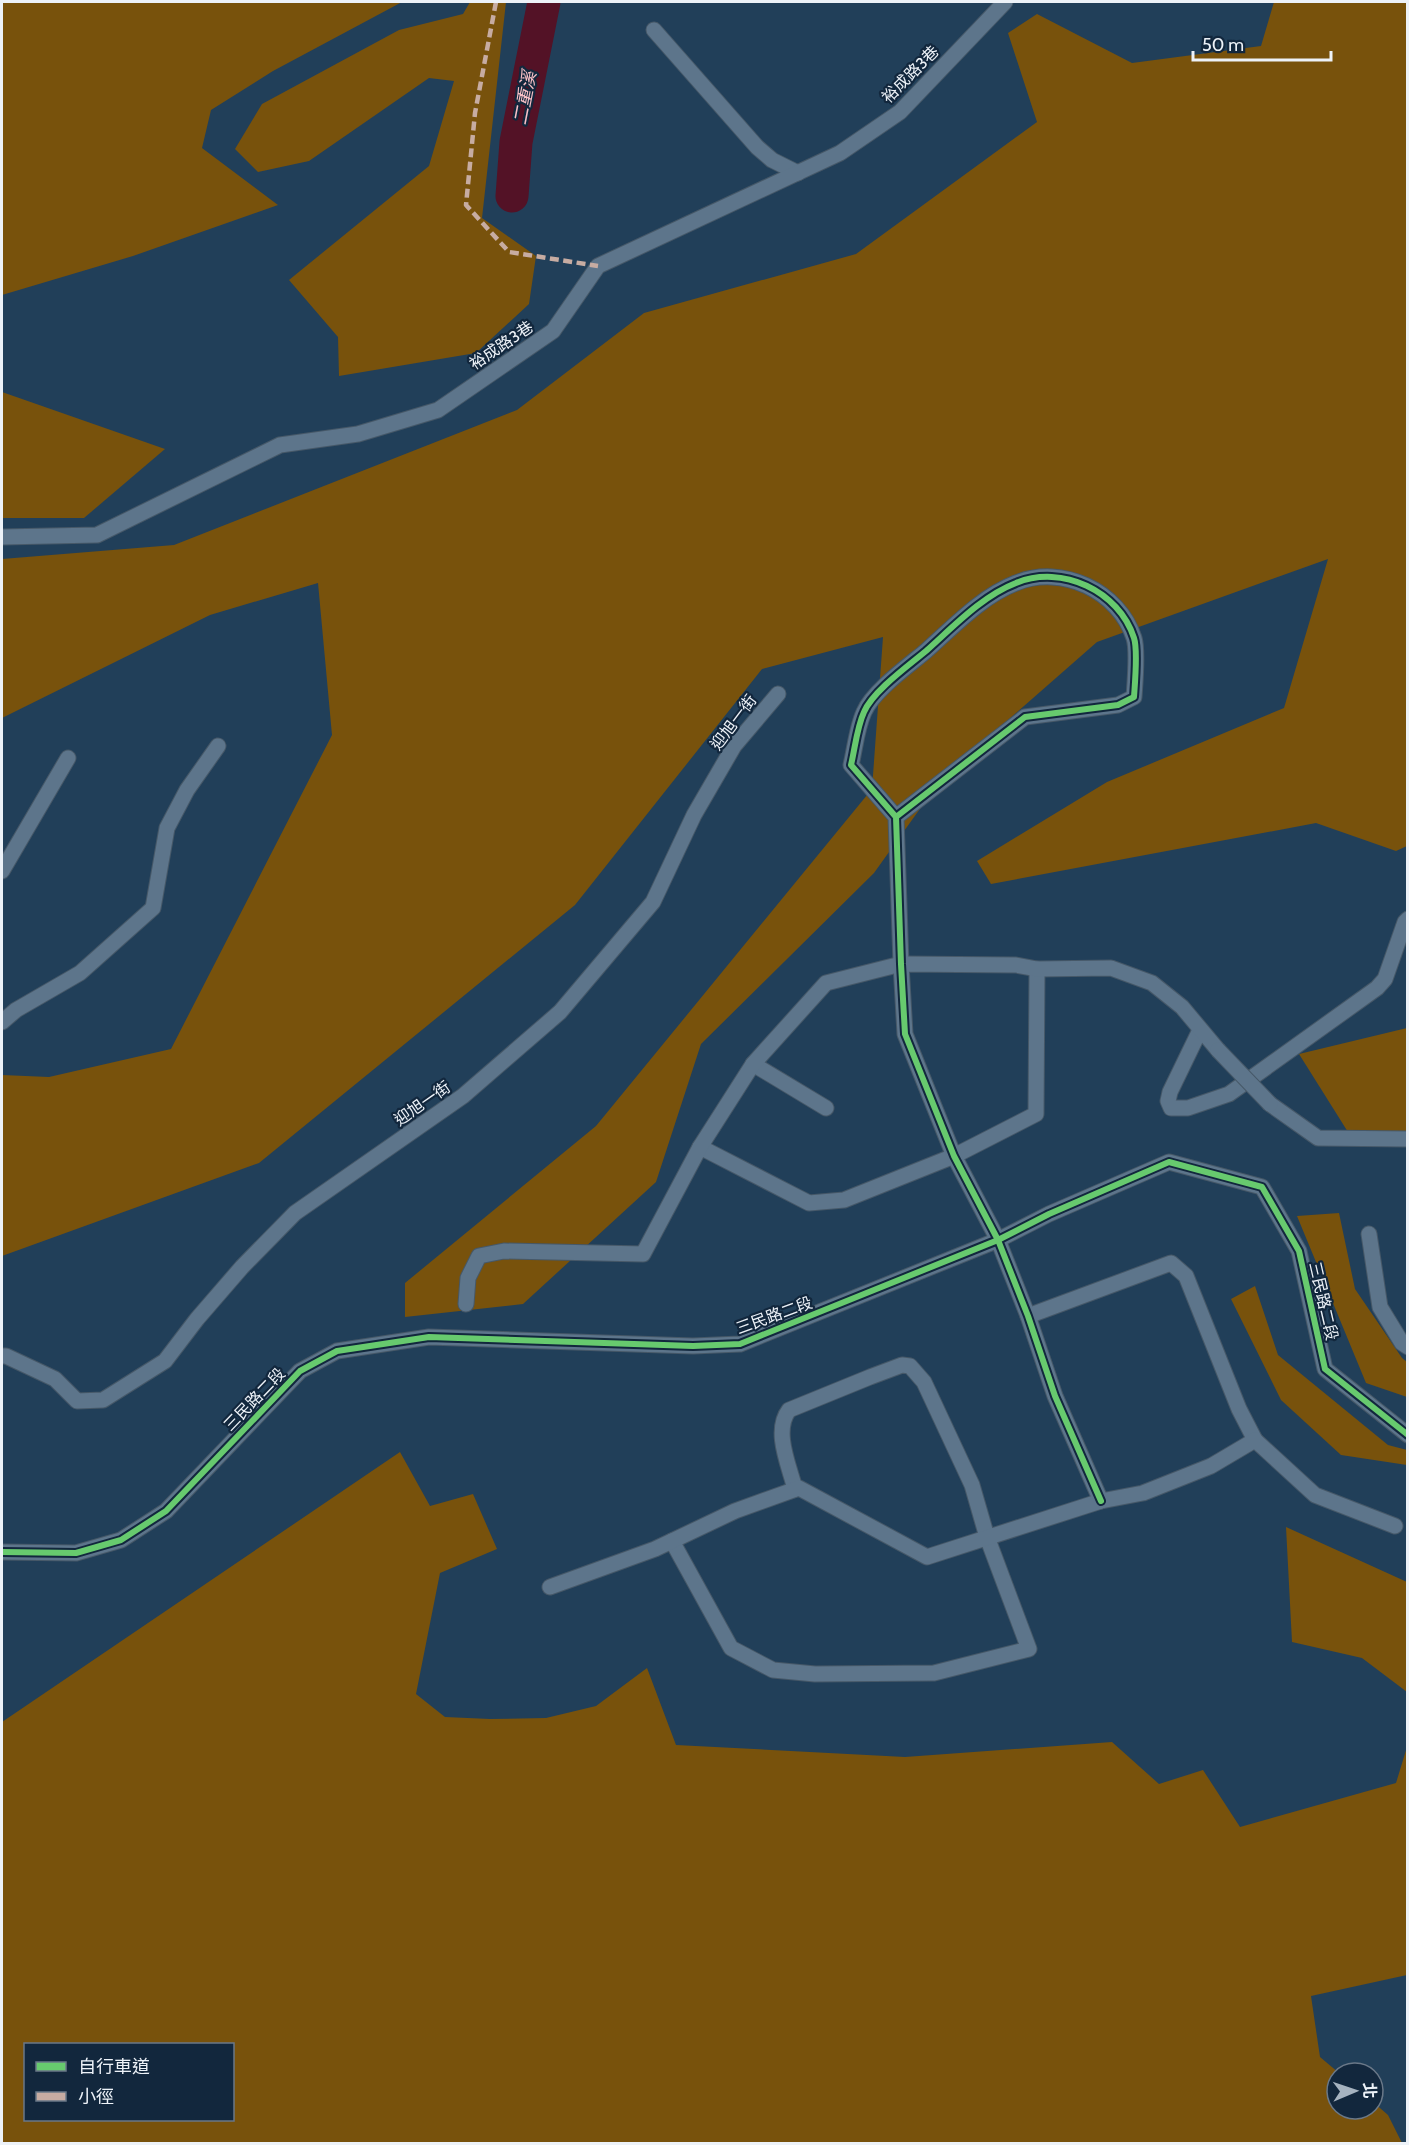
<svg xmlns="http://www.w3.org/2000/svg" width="1409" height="2145" font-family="Cabin,'Noto Sans TC',sans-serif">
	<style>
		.green { fill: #78520c; fill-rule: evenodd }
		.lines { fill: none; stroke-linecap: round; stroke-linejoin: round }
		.river { stroke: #531226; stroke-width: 33 }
		.minor-casing { stroke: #465868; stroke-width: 17 }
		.minor { stroke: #5d758b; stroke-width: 15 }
		.minor-bridge-casing { stroke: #465868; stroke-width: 17; stroke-linecap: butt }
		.minor-bridge { stroke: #5d758b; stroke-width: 15 }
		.quiet { stroke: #c7aca2; stroke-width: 4.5; stroke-dasharray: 9 4.5; stroke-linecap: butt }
		.cycleway-casing { stroke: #12273d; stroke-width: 10 }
		.cycleway { stroke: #67ca6e; stroke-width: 6 }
		.labels { text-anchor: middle; stroke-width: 4.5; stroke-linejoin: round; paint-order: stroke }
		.street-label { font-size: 16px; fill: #edf2f8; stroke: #12273d }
		.water-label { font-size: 18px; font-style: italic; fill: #f9c1c7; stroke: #12273d }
	</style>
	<rect width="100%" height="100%" fill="#213f59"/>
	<g class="green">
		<path d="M2,2H402L273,71L211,110L202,148L278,205L133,256L2,295Z"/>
		<path d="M470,2H506L482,218L536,256L529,304L476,353L339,376L338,337L289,280L429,166L454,81L429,78L309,161L258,172L235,149L262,104L399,30L463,14Z"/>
		<path d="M1274,2H1407V846L1396,851L1316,823L991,884L977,861L1107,782L1284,708L1328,559L1097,642L942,778L874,873L701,1044L656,1182L523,1304L405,1317V1283L596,1126L872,789L883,637L762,669L575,905L259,1163L2,1256V1075L49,1077L171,1049L332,735L318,583L210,615L2,718V559L174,545L517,410L644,313L856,254L1037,122L1008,33L1037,14L1132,63L1261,46Z"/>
		<path d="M2,392L165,449L84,518H2Z"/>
		<path d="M1407,1028V1141L1353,1140L1299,1054Z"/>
		<path d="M1339,1213L1355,1289L1402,1358L1407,1362V1397L1366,1383L1297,1216Z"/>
		<path d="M1255,1286L1278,1355L1388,1445L1407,1450V1465L1341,1455L1281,1400L1231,1299Z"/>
		<path d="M400,1452L430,1506L473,1494L497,1549L440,1573L416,1694L445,1717L490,1719L546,1718L596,1706L647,1668L676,1745L905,1757L1112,1742L1159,1784L1203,1770L1240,1827L1396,1783L1407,1747V1975L1311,1996L1320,2057L1339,2073H1337V2109H1373V2102L1388,2115L1402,2143H2V1722ZM26,2044H232V2120H26Z"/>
		<path d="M1286,1527L1407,1582V1692L1362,1658L1292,1642Z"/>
	</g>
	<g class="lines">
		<path class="river" d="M512,196L516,142L544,2"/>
		<defs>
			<g id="minor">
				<path d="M654,30L757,147L772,160L798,173"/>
				<path d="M2,537L97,535L280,445L358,434L438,410L553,331L598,266L840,153L900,112L1005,2"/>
				<path d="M896,817L1025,717L1118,705L1134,697C1135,682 1138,650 1134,638C1119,591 1062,564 1016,583C982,596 953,627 926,651C908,666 873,691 864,712C857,727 855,748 851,765L896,817L901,964L905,1034L954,1156L998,1240L1028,1316L1055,1396L1101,1501"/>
				<path d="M2,871L68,758"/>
				<path d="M2,1022L16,1010L80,973L153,908L167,828L187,790L218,746"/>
				<path d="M1200,1030L1170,1092L1168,1101L1171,1108H1188L1229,1094L1377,988L1385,979L1405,922L1408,919"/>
				<path d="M753,1064L826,1108"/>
				<path d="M1270,1104L1318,1138L1408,1139"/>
				<path d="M700,1147L809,1203L844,1200L954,1156L1036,1114L1037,969"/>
				<path d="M1369,1234L1380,1307L1402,1343L1408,1347"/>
				<path d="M466,1304L468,1278L479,1256L504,1251L643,1254L700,1147L753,1064L826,983L901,964L1016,965L1037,969L1111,968L1152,983L1182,1007L1218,1050"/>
				<path d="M1028,1316L1171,1263L1186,1276L1239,1409L1255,1440"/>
				<path d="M2,1356H6L55,1379L77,1401L103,1400L165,1361L197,1319L242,1267L295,1213L463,1096L560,1012L653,902L694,815L734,746L778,694"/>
				<path d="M672,1541L731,1648L773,1670L815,1674L934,1673L1029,1649L987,1537L972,1485L924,1382L910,1366L902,1365L870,1377L789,1410C773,1431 789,1465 795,1489"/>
				<path d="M2,1552L76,1553L121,1540L166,1511L300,1371L337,1351L429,1337L693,1346L740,1344L998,1240L1049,1214L1169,1162L1262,1187L1299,1251L1325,1369L1408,1435"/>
				<path d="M550,1587L655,1549L735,1511L799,1488L927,1557L1101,1501L1143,1493L1211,1466L1255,1440L1315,1495L1395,1526"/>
			</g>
		</defs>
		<use href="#minor" class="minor-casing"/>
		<use href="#minor" class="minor"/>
		<defs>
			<path id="minor-bridge" d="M1218,1050L1270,1104"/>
		</defs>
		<use href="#minor-bridge" class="minor-bridge-casing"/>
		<use href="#minor-bridge" class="minor-bridge"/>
		<path class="quiet" d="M496,2L475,113L466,205L509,252L598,266"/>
		<defs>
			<g id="cycleway">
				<path d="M896,817L1025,717L1118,705L1134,697C1135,682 1138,650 1134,638C1119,591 1062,564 1016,583C982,596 953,627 926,651C908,666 873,691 864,712C857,727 855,748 851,765L896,817L901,964L905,1034L954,1156L998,1240L1028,1316L1055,1396L1101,1501"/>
				<path d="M2,1552L76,1553L121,1540L166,1511L300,1371L337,1351L429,1337L693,1346L740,1344L998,1240L1049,1214L1169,1162L1262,1187L1299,1251L1325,1369L1408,1435"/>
			</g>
		</defs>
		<use href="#cycleway" class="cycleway-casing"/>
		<use href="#cycleway" class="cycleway"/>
	</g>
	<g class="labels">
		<g class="street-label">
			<text transform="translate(910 74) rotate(-45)" y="6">裕成路3巷</text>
			<text transform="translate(501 345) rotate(-34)" y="6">裕成路3巷</text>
			<text transform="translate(733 722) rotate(-53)" y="6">迎旭一街</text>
			<text transform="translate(422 1103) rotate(-35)" y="6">迎旭一街</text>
			<text transform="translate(1324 1301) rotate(77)" y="6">三民路二段</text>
			<text transform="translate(774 1315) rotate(-20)" y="6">三民路二段</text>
			<text transform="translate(254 1399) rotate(-46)" y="6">三民路二段</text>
		</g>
		<g class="water-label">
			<text transform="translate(525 98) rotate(-79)" y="6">二重溪</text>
		</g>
	</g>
	<rect width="1409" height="2145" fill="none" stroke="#edf2f8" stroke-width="6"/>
	<rect x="24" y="2043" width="210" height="78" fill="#12273d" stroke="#6a7888" stroke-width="1.5"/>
	<rect x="36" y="2062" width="30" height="9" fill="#67ca6e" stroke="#6a7888" stroke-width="1.5"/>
	<text x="78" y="2073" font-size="18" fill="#edf2f8">自行車道</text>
	<rect x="36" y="2092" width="30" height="9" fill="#c7aca2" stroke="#6a7888" stroke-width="1.5"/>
	<text x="78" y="2103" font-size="18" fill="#edf2f8">小徑</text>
	<g transform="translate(1355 2091) rotate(88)"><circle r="28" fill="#12273d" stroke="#6a7888" stroke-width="1.5"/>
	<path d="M0-4.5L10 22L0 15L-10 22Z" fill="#a6b3c0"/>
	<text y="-9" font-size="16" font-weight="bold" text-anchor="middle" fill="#edf2f8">北</text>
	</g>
	<path d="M1193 51v9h138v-9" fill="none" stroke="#edf2f8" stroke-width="3"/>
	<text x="1202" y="51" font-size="18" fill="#edf2f8" stroke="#12273d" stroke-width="4.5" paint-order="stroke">50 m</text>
</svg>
